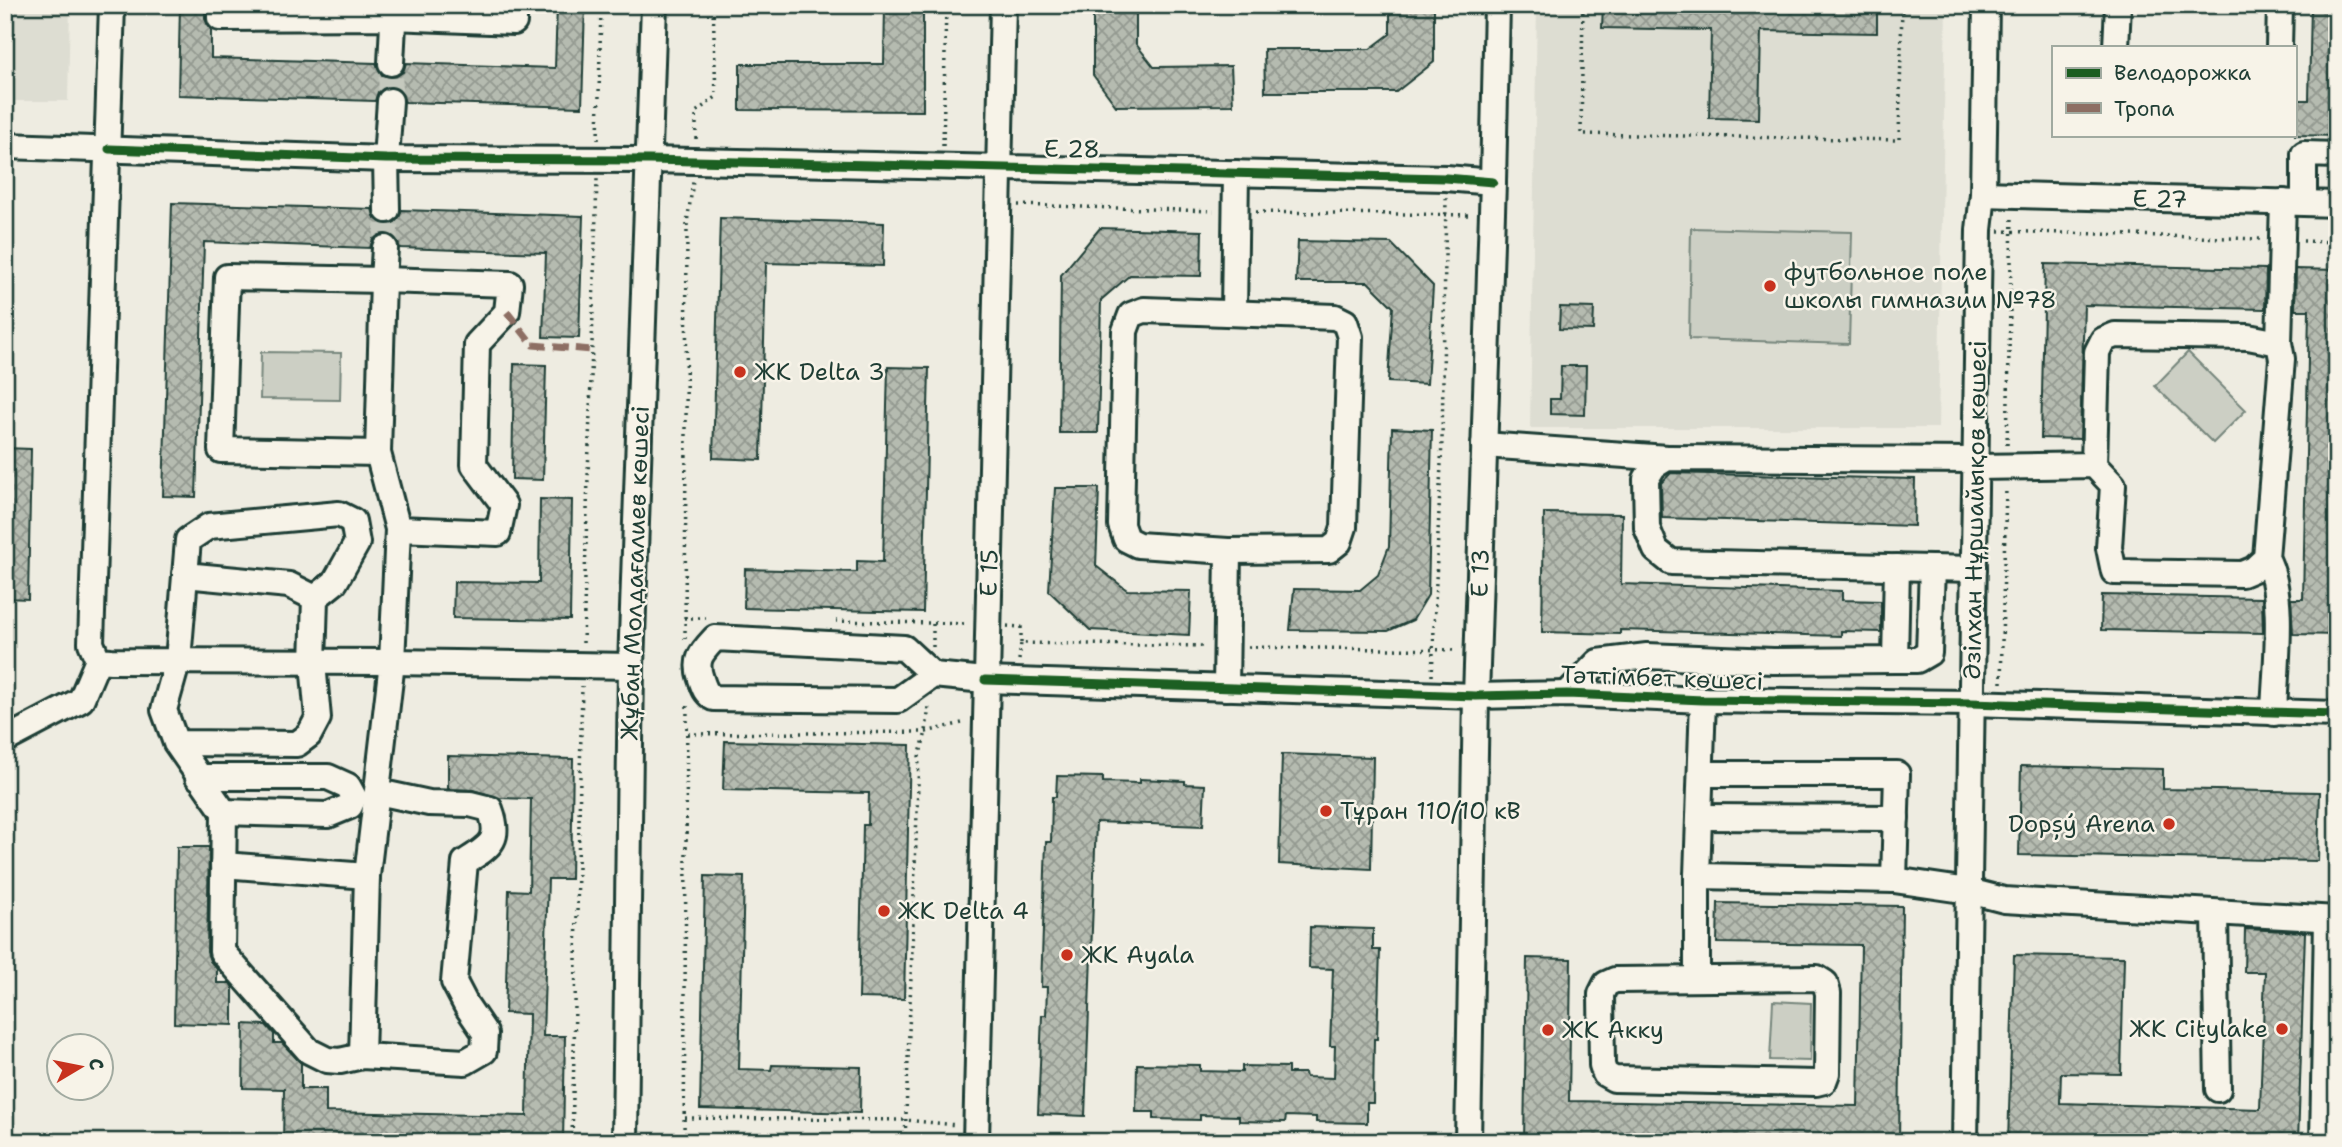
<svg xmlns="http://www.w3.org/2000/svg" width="2342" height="1147" font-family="'Shantell Sans',sans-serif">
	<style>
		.built { fill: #ddddd2 }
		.grass { fill: #cccfc4; stroke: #76867c; stroke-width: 2 }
		.building { fill: url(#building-cross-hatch); stroke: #1f3d34; stroke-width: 2 }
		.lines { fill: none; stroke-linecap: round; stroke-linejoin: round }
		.minor-tunnel { stroke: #c5c9be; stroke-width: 24; stroke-dasharray: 24 12; stroke-linecap: butt }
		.minor-casing { stroke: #1f3d34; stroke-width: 30 }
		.path { stroke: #1f3d34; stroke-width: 3.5; stroke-dasharray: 2 5; stroke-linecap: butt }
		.minor { stroke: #f7f3e8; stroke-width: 24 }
		.quiet { stroke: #8d6e63; stroke-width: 7; stroke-dasharray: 14 7; stroke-linecap: butt }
		.cycleway-casing { stroke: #f7f3e8; stroke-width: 13 }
		.cycleway { stroke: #1b5e20; stroke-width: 9 }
		.poi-dot { fill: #c8321e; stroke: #f7f3e8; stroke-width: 2.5 }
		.labels { text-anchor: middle; stroke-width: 5; stroke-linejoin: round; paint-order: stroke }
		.street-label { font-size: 24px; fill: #1f3d34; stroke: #f7f3e8 }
		.poi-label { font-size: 24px; fill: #1f3d34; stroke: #f7f3e8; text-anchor: start }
	</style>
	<defs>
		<pattern id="building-cross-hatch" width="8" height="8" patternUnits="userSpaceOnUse" patternTransform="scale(1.75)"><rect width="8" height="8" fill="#b5bbb0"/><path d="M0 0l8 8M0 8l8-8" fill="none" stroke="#939990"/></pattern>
	</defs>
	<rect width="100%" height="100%" fill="#eeece1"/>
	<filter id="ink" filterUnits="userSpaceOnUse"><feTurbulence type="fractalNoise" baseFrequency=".0143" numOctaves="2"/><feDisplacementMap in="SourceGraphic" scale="14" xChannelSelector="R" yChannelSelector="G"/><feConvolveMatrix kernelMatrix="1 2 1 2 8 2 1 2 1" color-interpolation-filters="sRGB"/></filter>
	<g filter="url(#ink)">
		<g class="built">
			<path d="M5,5H70L68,101H5Z"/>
			<path d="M1537,5H1946L1938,428H1530Z"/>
		</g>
		<g class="grass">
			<path d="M1691,228L1852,232L1849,344L1689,339Z"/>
			<path d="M261,352L341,353L340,400L260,399Z"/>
			<path d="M2188,352L2246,410L2213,443L2155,386Z"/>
			<path d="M1773,1001L1811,1003L1810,1061L1770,1060Z"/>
		</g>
		<g class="building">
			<path d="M180,5H205V19L211,30V58L376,63L382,75L391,78L403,72L406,63L555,68L557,5H585L582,107L405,102L399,89L390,86L378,92L375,101L178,95Z"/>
			<path d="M885,5H923V111L740,110V64H884Z"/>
			<path d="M1093,5H1136V44L1154,67L1231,66L1233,105L1116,106L1093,75Z"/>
			<path d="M1390,5H1434V62L1396,92H1265L1264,49H1370L1390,34Z"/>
			<path d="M1603,5H1877V33L1761,31L1759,119L1709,118L1711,30L1602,28Z"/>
			<path d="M2311,5H2337V136L2295,135V100H2309Z"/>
			<path d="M172,203L372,209L375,218L387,225L395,222L402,210L583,216L579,338L543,337L546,253L400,248L394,236L385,233L373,239L370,248L204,242L196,497L163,496Z"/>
			<path d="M720,218L884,223L883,266L766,263L761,460L713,458Z"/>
			<path d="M1100,228L1202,231L1201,276L1130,275L1101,300L1098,433H1059L1061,275Z"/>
			<path d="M1298,241L1391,243L1433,286L1427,384L1388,382L1393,307L1368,282H1296Z"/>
			<path d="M2045,264L2266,269L2265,309L2084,305L2080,439L2041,438Z"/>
			<path d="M2296,269L2337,270V635L2293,634L2291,599H2303L2309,310H2295Z"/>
			<path d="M1560,307L1594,308L1593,330L1559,329Z"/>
			<path d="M514,364L546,365L543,480L512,479Z"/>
			<path d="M1561,366H1586L1585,415L1550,414V399H1560Z"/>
			<path d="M888,367L929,368L923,612L744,608L745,569L857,572V561L883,562Z"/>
			<path d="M1392,428L1432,430L1428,595L1413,620L1388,631L1290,630L1294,589L1360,590L1378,575L1389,546Z"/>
			<path d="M5,448L31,449L28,599L5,598Z"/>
			<path d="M1671,473L1915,479L1914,526L1662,518L1661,483Z"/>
			<path d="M1055,488H1099L1096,566L1127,590L1191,591L1189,635L1090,630L1049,591Z"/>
			<path d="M540,499L572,500L570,620L453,618L454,582L539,583Z"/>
			<path d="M1544,513L1622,514L1621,584L1842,591V600L1881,601V632L1841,631V636L1620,630V634L1542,632Z"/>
			<path d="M2102,595L2262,598L2263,633L2101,630Z"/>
			<path d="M725,741L910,745L904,999L859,998L863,825H868L869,793L723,790Z"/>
			<path d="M1282,754L1373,757L1371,869L1279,864Z"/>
			<path d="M448,756L573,759L571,879H548L543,1036H565L563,1142H283L284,1089L243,1088L244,1024L266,1025L274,1034V1043H282L301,1063V1089H326V1112L527,1116L529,1014L505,1013L509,890L529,891L531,799L500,798L473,790L448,789Z"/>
			<path d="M2021,766L2163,769V789L2320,792L2318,861L2019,855Z"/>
			<path d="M1057,776L1103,777V782L1140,783V779L1185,781V784L1205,785L1203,826L1096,822L1085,1116L1038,1114L1042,1015H1046L1047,987H1041L1046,842H1051L1052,797H1056Z"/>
			<path d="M177,847H209L207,952L210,961L217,969V983H230L233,988V1025L174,1023Z"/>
			<path d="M705,876L744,877L739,1069L771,1070L772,1065L861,1067L860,1113L700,1109Z"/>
			<path d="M1718,903L1902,906L1899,1142H1524L1527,958L1571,959L1569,1101L1858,1106L1861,945L1717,943Z"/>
			<path d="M1310,927L1373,929V950H1380L1377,1039H1374L1373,1103H1367V1123L1316,1122V1117L1286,1116L1285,1122L1239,1121V1116L1200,1115V1120L1154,1119V1112H1136L1137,1064L1200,1065V1071L1242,1072V1066L1288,1067V1073H1305L1306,1077L1334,1078L1335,1046H1330L1333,969L1309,968Z"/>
			<path d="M2245,929L2305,932L2298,1142H2008L2014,955L2124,957L2121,1074L2061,1073L2060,1103L2260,1109L2265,972H2244Z"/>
		</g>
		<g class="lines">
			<g class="minor-tunnel">
				<path d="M390,101L391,63"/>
				<path d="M385,248L387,210"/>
			</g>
			<defs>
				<g id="minor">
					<path d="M112,5L91,643L98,660L111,661L392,662L367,876L362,1056"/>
					<path d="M220,5V18L393,17L514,22V5"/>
					<path d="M2116,47L2118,5"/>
					<path d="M2279,47L2280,5"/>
					<path d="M391,63L394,5"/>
					<path d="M5,146L386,159L649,160L1446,178L1493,182"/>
					<path d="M1983,194L2337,204"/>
					<path d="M2304,202V154L2337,155"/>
					<path d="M387,210L386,159L390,101"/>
					<path d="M1144,310L1335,317L1345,322L1350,337L1344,527L1339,542L1329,550L1228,551L1138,545L1126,539L1121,525L1125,331L1131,315Z"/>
					<path d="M1234,312L1236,173"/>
					<path d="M2279,343L2283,202"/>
					<path d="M1484,445L1667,458"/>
					<path d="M378,453L221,450L227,277L383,280L385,248"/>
					<path d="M1976,467L2094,465L2097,352L2103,340L2115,335L2248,337L2279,343L2282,359L2266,558L2254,569L2242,574L2114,572L2109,548L2113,485L2094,465"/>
					<path d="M398,529L498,533L504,505L474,465L477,344L507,312L510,284L383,280L378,453L398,529L392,662L631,666"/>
					<path d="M2266,558C2286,593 2275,671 2274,713"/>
					<path d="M1974,569L1671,562L1656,550L1647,528L1646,479L1654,466L1667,458L1976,460"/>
					<path d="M185,575L289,585L315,598"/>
					<path d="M1895,660H1917L1929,653L1932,568"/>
					<path d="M933,675L898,700L713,698C705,692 704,688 701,679C694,659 702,652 715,638L904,648L933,675L985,680L1476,696L1567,694L1703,700L1971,703L2337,714"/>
					<path d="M1226,688L1228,551"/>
					<path d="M1567,694L1598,662L1647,656L1773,661L1895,660L1897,567"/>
					<path d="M5,740L81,700L98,660"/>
					<path d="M176,743L297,744L309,735L318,718L313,663L315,598L335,582L357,543L353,521L339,514L209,526L188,540L178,660L164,710L176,743L224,812L222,952L309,1051L327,1060L340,1061L362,1056L465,1062L484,1051L485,1033L466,1005L454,982L465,862C490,846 502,841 490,809L470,804L429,803L378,792"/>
					<path d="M1701,774H1897L1894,880"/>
					<path d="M198,777H328L348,786L354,797L350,806L328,815L224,812"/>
					<path d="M1699,817L1896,818"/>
					<path d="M223,865L367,876"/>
					<path d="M1697,876L1894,880L1969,891L2004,900L2337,919"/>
					<path d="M2215,913L2218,1089"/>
					<path d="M1817,978L1825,983L1828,993L1827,1073L1824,1081L1816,1083L1614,1079L1605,1074L1602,1065L1601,994L1606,984L1615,980Z"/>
					<path d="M1697,979V876L1703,700"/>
					<path d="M625,1142L631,666L654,5"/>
					<path d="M976,1142L1003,5"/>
					<path d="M1468,1142L1476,696L1493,182L1497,5"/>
					<path d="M1965,1142L1979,230L1983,194L1986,5"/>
					<path d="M2323,1142L2327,919"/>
				</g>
			</defs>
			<use href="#minor" class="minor-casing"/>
			<g class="path">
				<path d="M1583,5L1581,134L1899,140L1902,5"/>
				<path d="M696,139V112L716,97L713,5"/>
				<path d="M598,140L601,5"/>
				<path d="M943,146L946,5"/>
				<path d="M1018,205L1214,211"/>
				<path d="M1256,212L1473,215"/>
				<path d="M1999,231L2260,239"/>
				<path d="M2303,241L2337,242"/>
				<path d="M2007,445L2012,215"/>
				<path d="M684,618H706"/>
				<path d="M836,621L933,623V648"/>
				<path d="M934,623L968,624"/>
				<path d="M1007,626L1021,627V643"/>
				<path d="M685,639L687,223L693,182"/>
				<path d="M583,643L597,179"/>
				<path d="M1248,647L1458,650"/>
				<path d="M1019,660L1021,643L1206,646"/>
				<path d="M1432,676L1442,440L1446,197"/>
				<path d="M2001,683L2006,488"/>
				<path d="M688,734L926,732L966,722"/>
				<path d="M685,1118L905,1120L957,1125"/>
				<path d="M572,1142L582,686"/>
				<path d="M684,1142L687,703"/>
				<path d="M905,1142L919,757L926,732L929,704"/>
			</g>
			<use href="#minor" class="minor"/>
			<path class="quiet" d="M507,312L533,345L593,350"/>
			<defs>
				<g id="cycleway">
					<path d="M109,149L386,159L649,160L1446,178L1493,182"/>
					<path d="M985,680L1476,696L1567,694L1703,700L1971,703L2337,714"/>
				</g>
			</defs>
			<use href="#cycleway" class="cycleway-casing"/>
			<use href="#cycleway" class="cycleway"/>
		</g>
	</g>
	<g class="poi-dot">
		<circle cx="1770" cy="286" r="7"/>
		<circle cx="740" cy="372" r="7"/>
		<circle cx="1326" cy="811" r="7"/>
		<circle cx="2169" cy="824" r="7"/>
		<circle cx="884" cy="911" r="7"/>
		<circle cx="1067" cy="955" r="7"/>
		<circle cx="2282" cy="1029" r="7"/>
		<circle cx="1548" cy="1030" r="7"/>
	</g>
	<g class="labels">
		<g class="street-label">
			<text transform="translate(1072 149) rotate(1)" y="8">E 28</text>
			<text transform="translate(2160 199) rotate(1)" y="8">E 27</text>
			<text transform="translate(1975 510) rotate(-89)" y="8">Әзілхан Нұршайықов көшесі</text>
			<text transform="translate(635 573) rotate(-88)" y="8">Жұбан Молдағалиев көшесі</text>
			<text transform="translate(989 573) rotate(-88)" y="8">E 15</text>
			<text transform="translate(1480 573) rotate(-88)" y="8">E 13</text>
			<text transform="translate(1662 678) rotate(2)" y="8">Тәттімбет көшесі</text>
		</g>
		<g class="poi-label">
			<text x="1784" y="280">футбольное поле<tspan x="1784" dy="28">школы гимназии №78</tspan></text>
			<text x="754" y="380">ЖК Delta 3</text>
			<text x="1340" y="819">Тұран 110/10 кВ</text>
			<text x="2155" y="832" text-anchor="end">Dopșý Arena</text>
			<text x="898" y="919">ЖК Delta 4</text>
			<text x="1081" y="963">ЖК Ayala</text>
			<text x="2268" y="1037" text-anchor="end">ЖК Citylake</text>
			<text x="1562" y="1038">ЖК Акку</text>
		</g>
	</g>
	<rect width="2342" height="1147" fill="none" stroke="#f7f3e8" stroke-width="28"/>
	<rect x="14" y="14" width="2314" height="1119" fill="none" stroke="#1f3d34" stroke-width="2.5" filter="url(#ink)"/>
	<rect x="2052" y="46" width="245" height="91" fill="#f7f3e8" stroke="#a1aaa0" stroke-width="2"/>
	<rect x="2066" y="68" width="35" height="10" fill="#1b5e20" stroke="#a1aaa0" stroke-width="2"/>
	<text x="2114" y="80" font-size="21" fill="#1f3d34">Велодорожка</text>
	<rect x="2066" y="103" width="35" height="10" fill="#8d6e63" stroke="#a1aaa0" stroke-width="2"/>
	<text x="2114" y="116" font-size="21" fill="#1f3d34">Тропа</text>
	<g transform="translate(80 1067) rotate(80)"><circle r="33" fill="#f7f3e8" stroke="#a1aaa0" stroke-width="2"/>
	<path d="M0-5L12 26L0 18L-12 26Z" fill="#c8321e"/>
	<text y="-10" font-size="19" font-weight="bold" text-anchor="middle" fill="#1f3d34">С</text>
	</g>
</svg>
